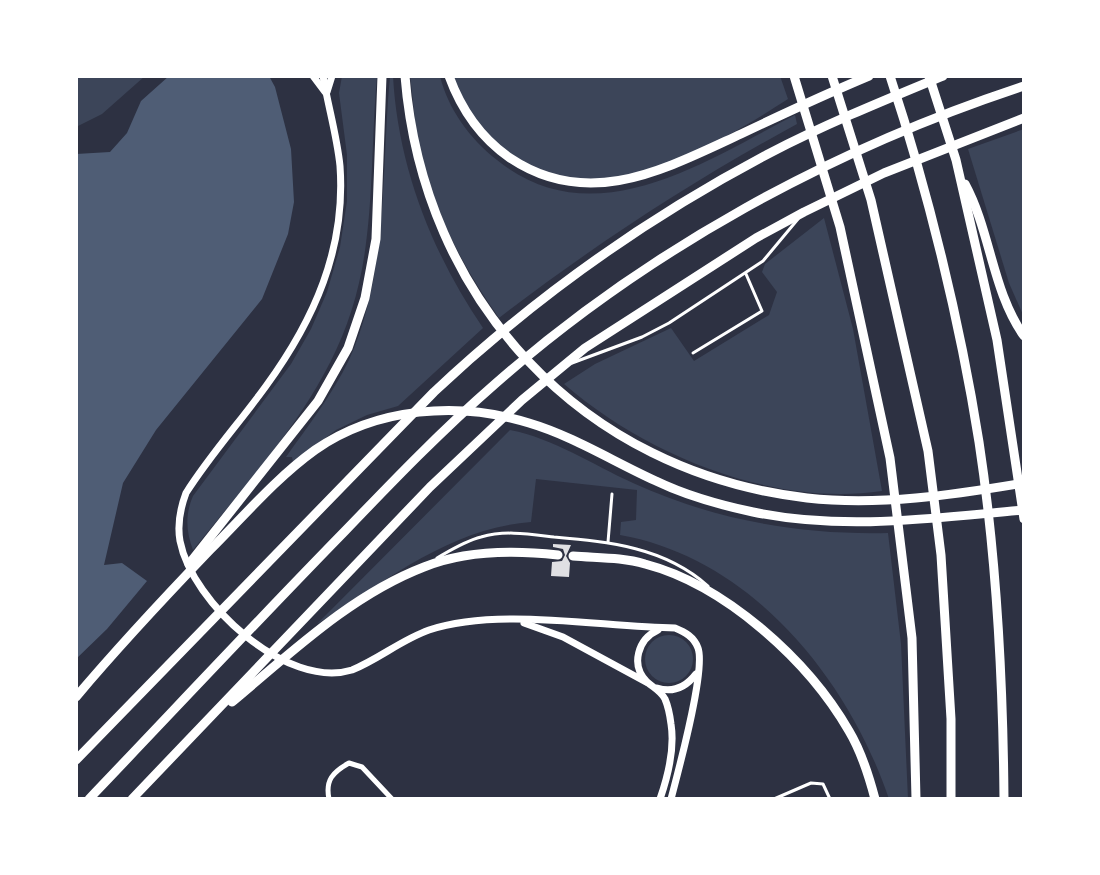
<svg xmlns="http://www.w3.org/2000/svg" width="1100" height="875" font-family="Cabin,sans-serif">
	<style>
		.green { fill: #3c4559 }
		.water { fill: #4f5d75 }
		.building { fill: #e0e0e3 }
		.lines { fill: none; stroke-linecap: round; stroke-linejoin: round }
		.service { stroke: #fff; stroke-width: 3 }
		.minor { stroke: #fff; stroke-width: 5 }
		.secondary { stroke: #fff; stroke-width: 7 }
		.motorway { stroke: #fff; stroke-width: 9 }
	</style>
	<rect width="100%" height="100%" fill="#2d3142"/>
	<g class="green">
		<path d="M76,76H145L102,114L76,127Z"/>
		<path d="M342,76H377C371,142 374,220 359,283C335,390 259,467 193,550C186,531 185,515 193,496L291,364L311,329L327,292L340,247L347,201V155L339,93Z"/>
		<path d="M390,76H393C398,167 432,253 483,328L398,406L367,415L336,430L293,462L292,457H286C308,426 332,395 349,360C389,271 381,171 390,76Z"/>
		<path d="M410,76H440C448,109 470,139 497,160C593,238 704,162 795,115L797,124C692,181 594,245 499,318C465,270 438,219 422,162C415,135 414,104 410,76Z"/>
		<path d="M453,76H780L788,99C712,148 596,217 510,154C484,135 464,107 453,76Z"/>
		<path d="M1024,129V317L1009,283L968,149Z"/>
		<path d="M824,218L853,329L882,491C772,507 646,455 564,384L595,364L671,328L694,361L769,315L777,292L762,272L765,264Z"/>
		<path d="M510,430C555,439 591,464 633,483C714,520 799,535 888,533L901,644L908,799H889C848,678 751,558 620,535L621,522L636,520L637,490L536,479L531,522C450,528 384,582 317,624Z"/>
		<circle cx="669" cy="659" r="24"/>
	</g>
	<path class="water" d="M169,76H269L275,87L291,149L294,202L288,234L262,299L156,430L123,483L104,565L122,563L147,581L107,629L76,659V154L110,152L127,133L141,101Z"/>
	<path class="building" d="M553,544L571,545L566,556L570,563L569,577L551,576L552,562L562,561L565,555L563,549L553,547Z"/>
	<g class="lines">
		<g class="service">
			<path d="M693,353L762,311L746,274"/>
			<path d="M572,363L642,337L669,323L763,261L798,219"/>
			<path d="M608,542L612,494"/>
			<path d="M437,558C451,550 465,541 481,537C505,530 529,534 554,537C610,542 664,547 708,586"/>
			<path d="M774,799L811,783L823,784L830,799"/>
		</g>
		<path class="minor" d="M329,799C325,780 333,772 349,763L362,767L392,799"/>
		<g class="secondary">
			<path d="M313,76L325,92"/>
			<path d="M323,76C328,106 337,136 340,166C346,249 314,320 266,386C240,422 210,455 186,493C180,509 177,524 180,541C192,603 287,690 352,670C379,659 401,640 429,630C498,607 601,627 675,628C685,632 694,637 698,648C706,670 678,772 671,799"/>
			<path d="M327,92L332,76"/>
			<path d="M524,623L563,637L646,682"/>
			<path d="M658,630C638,639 630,665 647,682C654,688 661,691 665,699C668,706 670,716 671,724C675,749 668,776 660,799"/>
			<path d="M657,688C673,693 686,687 696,674"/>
		</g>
		<g class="motorway">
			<path d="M405,76C423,300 582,472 807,498C879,506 953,495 1024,483"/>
			<path d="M449,76C461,109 481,138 510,158C589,211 665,169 741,134C783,114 826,94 869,76"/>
			<path d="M794,76L840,227L890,458L912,638L916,799"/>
			<path d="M832,76L871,200L928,451L941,555L951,719V799"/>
			<path d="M890,76C928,191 960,322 979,442C997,560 1003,680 1004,799"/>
			<path d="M929,76L956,160L997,340L1024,519"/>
			<path d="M965,184C991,232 992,291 1024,336"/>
			<path d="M573,556C597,558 622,557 645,564C725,585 808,660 849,731C861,751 869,776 875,799"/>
			<path d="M189,564L318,401L348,348L365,298L376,239L382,76"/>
			<path d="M76,697C119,646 164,598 210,550C244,516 276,478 315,450C377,407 459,401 529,423C573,436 614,462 656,481C687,496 720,505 753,512C843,531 934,518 1024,510"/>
			<path d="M232,702C291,653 351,595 424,567C466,550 513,550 558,555"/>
			<path d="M76,760L434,392C534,298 648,217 770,153C826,124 885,100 943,76"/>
			<path d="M89,799C174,710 258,620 344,532C393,481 442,430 495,384C647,250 832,149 1024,86"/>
			<path d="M132,799L430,487L522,400L585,348L756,238L804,212L884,173L1024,118"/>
		</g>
	</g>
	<rect width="1100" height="875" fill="none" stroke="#ffffff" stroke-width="156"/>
</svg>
